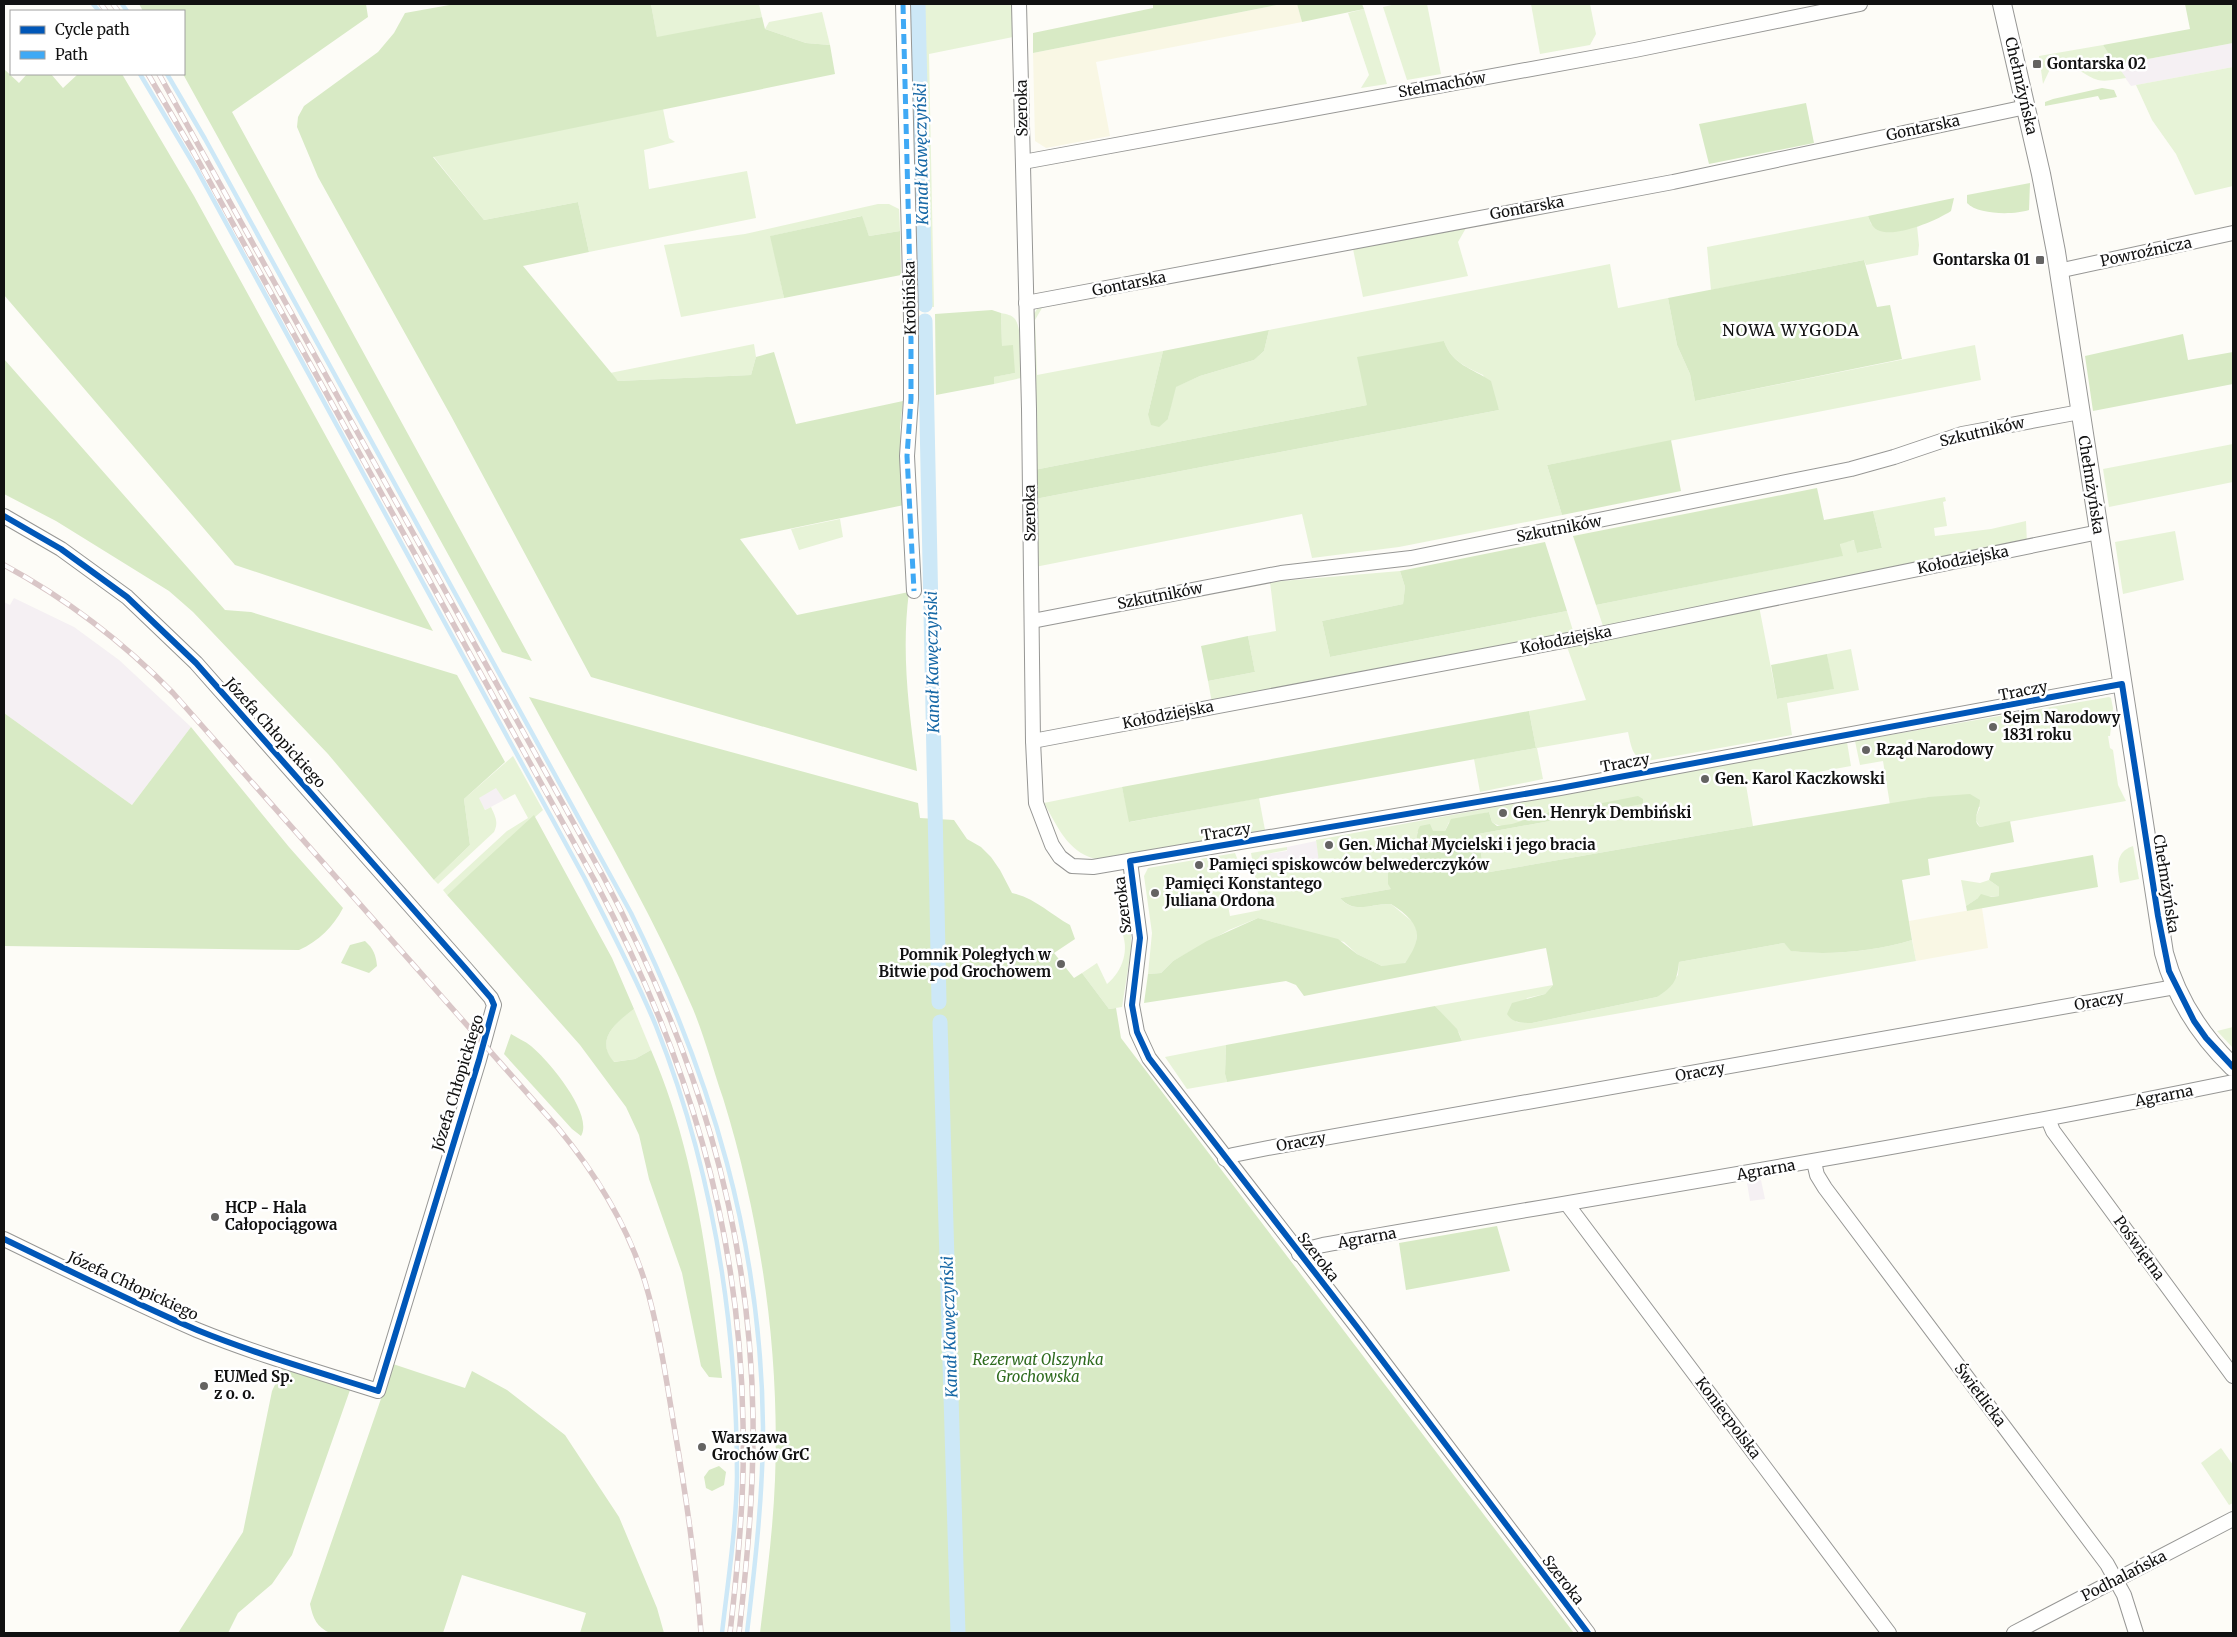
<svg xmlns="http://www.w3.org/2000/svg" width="2237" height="1637" font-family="Merriweather,serif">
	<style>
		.industrial { fill: #f5f0f3 }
		.farmland { fill: #f9f7e4 }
		.green { fill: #e7f3d7 }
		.forest { fill: #d8eac5 }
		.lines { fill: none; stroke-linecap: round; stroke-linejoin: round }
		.stream { stroke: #cde8f7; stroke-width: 4.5 }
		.canal { stroke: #cde8f7; stroke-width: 15 }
		.minor-casing { stroke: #979795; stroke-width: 16 }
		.tertiary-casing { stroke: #979795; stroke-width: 20 }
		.minor { stroke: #fffffe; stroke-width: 14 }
		.tertiary { stroke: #fffffe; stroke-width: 18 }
		.rail-casing { stroke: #d9c6c7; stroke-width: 5.5 }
		.rail { stroke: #fff; stroke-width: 4; stroke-dasharray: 11; stroke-linecap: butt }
		.quiet { stroke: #3fa9f5; stroke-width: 5; stroke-dasharray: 10 5; stroke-linecap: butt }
		.cycleway-casing { stroke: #fff; stroke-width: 9 }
		.cycleway { stroke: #0057b8; stroke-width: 6 }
		.poi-dot { fill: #646362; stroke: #fff; stroke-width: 2 }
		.labels { text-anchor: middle; stroke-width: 5; stroke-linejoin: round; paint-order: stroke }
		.poi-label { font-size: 15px; font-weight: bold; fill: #111; stroke: #fff; text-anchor: start }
		.street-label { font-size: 15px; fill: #111; stroke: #fff }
		.park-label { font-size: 15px; font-style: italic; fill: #2f6b1f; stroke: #fff }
		.water-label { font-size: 16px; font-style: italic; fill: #1768a6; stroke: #fff }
		.neighbourhood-label { font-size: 16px; letter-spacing: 1px; fill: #111; stroke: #fff }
	</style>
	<rect width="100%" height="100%" fill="#fdfcf7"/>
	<g class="industrial">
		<path d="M2233,43V67L2131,86L2116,65Z"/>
		<path d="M14,598L74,627L119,660L191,727L132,805L4,713V602L10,605Z"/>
		<path d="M496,787L504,800L485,810L478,798Z"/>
		<path d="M1316,841L1320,862L1258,873L1256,862L1261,855L1287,851V847Z"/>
		<path d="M1761,1180L1765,1199L1750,1201L1747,1183Z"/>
	</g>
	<g class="farmland">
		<path d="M1282,4H1297L1302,22L1096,62L1110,136L1046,148L1035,141L1033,53Z"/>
		<path d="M1982,908L1988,948L1916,961L1909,921Z"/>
	</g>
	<g class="green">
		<path d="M651,4H759L762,17L657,38Z"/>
		<path d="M909,4H1012L1013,37L929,54L934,307H920L917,299Z"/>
		<path d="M1396,4H1427L1441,74L1407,80L1383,7Z"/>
		<path d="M1531,4H1590L1596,34L1590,45L1540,54Z"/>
		<path d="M1364,9L1387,84L1361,88L1369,75L1348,13Z"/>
		<path d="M822,12L830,45L806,43L765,29L769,22Z"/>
		<path d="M2103,45L2126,78C2118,79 2106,82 2098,80C2083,76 2067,56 2051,67L2043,84L2039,56Z"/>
		<path d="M2233,67V186L2195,195L2176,154L2152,120L2136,85Z"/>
		<path d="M663,109L669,138L675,142L644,150L649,189L747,171L756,218L589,252L578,202L484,220L433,156Z"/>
		<path d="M878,204H889L899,209L900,231L869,236L861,216L771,236L784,298L681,317L664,245L745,234Z"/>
		<path d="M1868,216L1871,224L1890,232L1917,226L1919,245L1918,255L1866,265L1864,260L1711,290L1707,247Z"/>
		<path d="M1466,228L1458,242L1468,276L1363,297L1353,249Z"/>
		<path d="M1610,264L1618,308L1668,298L1677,345L1690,374L1695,401L1975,345L1981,380L1547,465L1562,515L1399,547L1312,558L1302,514L1035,567V499L1499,410L1483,375C1466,367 1450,360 1444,341L1367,405L1034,470L1032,317L1037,309L1042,308L1035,320L1037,375L1163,351L1148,414L1168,419L1175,387L1200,376L1254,360L1264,351L1269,330Z"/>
		<path d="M1001,313C1006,314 1012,315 1015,319C1023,331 1021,364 1021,378L994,384L993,377L1015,373L1002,346Z"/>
		<path d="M754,344L756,357L751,375L618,381L610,373Z"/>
		<path d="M2233,444V482L2109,507L2103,469Z"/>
		<path d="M1945,497L1946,501L1943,502L1947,526L1934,528L1935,536L1991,529L2026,521L2027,544L1604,629L1596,605L1842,556L1840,543L1855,540L1857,553L1882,548L1873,511Z"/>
		<path d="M840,519L843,537L799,550L791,529Z"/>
		<path d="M2175,531L2184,580L2123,594L2115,542Z"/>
		<path d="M1400,571L1405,587L1403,604L1322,621L1330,657L1567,611L1574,634L1212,703L1208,681L1255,672L1248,636L1276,631L1270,582Z"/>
		<path d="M1759,606L1777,699L1833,689L1827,654L1851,649L1859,690L1787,703L1792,735L1647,761C1632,759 1631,745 1628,732L1537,748L1543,779L1480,792L1474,759L1536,748L1529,711L1586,700L1566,644Z"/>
		<path d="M2109,697L2111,698L2113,708L2110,736H2108L2110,748L2113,750L2118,785L2126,801L1980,827L1975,819L1980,807L1928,797L1890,805L1883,761L1860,765L1855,741Z"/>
		<path d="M1847,742L1851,766L1746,785L1753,826L1484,873L1478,834L1643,804C1615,806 1580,804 1554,810C1536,815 1509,835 1492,822L1489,812L1449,822L1445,831L1417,832V852L1413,861L1398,864L1391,889L1340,898C1354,915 1373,903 1391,904L1414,923C1421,936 1414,957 1402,965L1382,966L1357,954L1344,942L1258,918L1229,930L1173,961L1161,973L1148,974L1152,933L1144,876L1148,868L1235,853L1239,863L1236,866L1221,869L1230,916L1261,910L1251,853L1287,847V850L1261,855L1256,862L1258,873L1319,862L1316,840Z"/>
		<path d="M513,756L543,810L447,895L443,890L507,831L528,818L515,794L504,800L496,788L479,798L485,810L491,807C495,816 499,822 494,832L438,884L434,880L470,845L464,799Z"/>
		<path d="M1122,787L1130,822L1259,798L1265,830L1095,859C1067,851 1058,827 1044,803Z"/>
		<path d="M2133,846L2139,879L2120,883C2117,867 2115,852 2133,846Z"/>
		<path d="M1961,880L1980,883L1989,880L1999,887V896L1978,898L1966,906Z"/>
		<path d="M1131,922V950L1122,1007L1109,1009L1082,973L1097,963L1107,984C1123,971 1130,949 1121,930Z"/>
		<path d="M1912,940L1916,961L1462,1041L1459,1033L1435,1006L1553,985L1545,994L1527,998L1516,1022L1532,1023L1657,997L1678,975L1679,962L1784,943L1792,951C1829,956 1876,951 1912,940Z"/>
		<path d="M634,1009L651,1050L635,1059L613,1062C595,1039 616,1022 634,1009Z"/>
		<path d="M2233,1027V1048L2217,1031Z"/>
		<path d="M1226,1045L1225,1074L1227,1082L1187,1089L1165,1057Z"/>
		<path d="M2221,1448L2233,1465V1503L2229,1505L2201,1463Z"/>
	</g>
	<g class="forest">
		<path d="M139,4H366L368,17L232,112L532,661L502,652L183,74L184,11H143Z"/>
		<path d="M455,4H651L657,37L762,17L765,29L806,43L830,45L835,74L433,157L484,220L578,202L589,252L523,266L618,381L751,375L756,357L774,352L796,424L903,401L900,428L904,505L740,539L797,615L909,592C901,653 909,711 917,771L591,677L451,416L318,177L297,127L298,117L304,106L378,52L394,33L405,13Z"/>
		<path d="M1153,4H1282L1033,53V33L1153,8Z"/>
		<path d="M1297,4H1362L1364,9L1302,22Z"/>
		<path d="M2185,4H2233V43L2116,65L2103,45L2190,29Z"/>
		<path d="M4,69L19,83L27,74H51L63,88L78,74H122L194,196L433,631L235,565L4,295Z"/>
		<path d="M2102,88L2114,90L2117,97L2100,100L2098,96L2045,106V102L2053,99Z"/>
		<path d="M1806,103L1814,143L1709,164L1699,124Z"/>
		<path d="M2030,183L2029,210C2014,215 1978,215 1967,203V195Z"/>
		<path d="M1954,198L1951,211C1936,221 1897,237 1880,231C1873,229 1870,222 1868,216Z"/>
		<path d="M862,216L869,236L900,231L901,275L784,298L770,236Z"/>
		<path d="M1864,260L1877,307L1890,305L1902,359L1695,401L1690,374L1677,345L1668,298Z"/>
		<path d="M992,310L1001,313L1002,346L1013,345L1015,373L994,377V384L936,395L935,314Z"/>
		<path d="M1269,330L1264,351L1254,360L1200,376L1176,387L1168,419L1159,427L1151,425L1148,414L1163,351Z"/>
		<path d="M2183,334L2188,360L2233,352V384L2093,411L2085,356Z"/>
		<path d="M1444,341C1452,365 1472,368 1491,381L1499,410L1035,499L1034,470L1367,405L1357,357Z"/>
		<path d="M4,359L225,610L251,612L457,675L505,762L464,799L470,845L434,880L328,754L193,612L169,591L56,521L4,494Z"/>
		<path d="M1671,440L1681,491L1562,515L1547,465Z"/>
		<path d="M1817,488L1824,520L1873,511L1882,548L1857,553L1854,540L1840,544L1843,556L1596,605L1573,536Z"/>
		<path d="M1545,542L1567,611L1330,657L1322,621L1403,604L1405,587L1400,571Z"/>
		<path d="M1248,636L1255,672L1208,681L1201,646Z"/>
		<path d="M1827,654L1834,689L1777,699L1771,665Z"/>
		<path d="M529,697L918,803L920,818L954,820L967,839L981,847L991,857L1000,870L1012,893C1035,898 1050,914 1070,925L1075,939L1054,953L1074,978L1082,973L1109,1009L1116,1008L1121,1038L1574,1633H760C766,1582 773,1532 775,1480C780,1351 761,1221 723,1098C713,1069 705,1038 693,1009C647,901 585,800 529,697Z"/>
		<path d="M1529,711L1536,748L1129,822L1122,787Z"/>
		<path d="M4,713L132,805L191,727L289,847L343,908C333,927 319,941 299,950L4,946Z"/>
		<path d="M1970,794L1980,800C1980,810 1971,820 1980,827L2010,821L2014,842L1928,859L1930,875L1902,880L1912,940C1876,951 1829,956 1791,951L1784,943L1679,962C1677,981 1674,986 1657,997L1532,1023C1521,1023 1513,1023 1507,1014L1512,1003L1545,994L1553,985L1546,948L1304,996L1296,985L1286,981L1144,1003L1148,974L1161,973L1173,961L1207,941L1258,918L1338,939L1357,954L1382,966L1405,963C1425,935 1419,922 1391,904C1372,903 1355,915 1340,898L1391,889L1388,884V871L1394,865L1413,861C1421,850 1413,837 1420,826L1430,824L1433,831H1445L1451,819L1489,812L1492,822L1497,826L1512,824L1555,810L1577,808L1638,796L1643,799V804L1478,834L1484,873L1753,826L1928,797Z"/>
		<path d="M534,815L612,958L634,1009C617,1022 594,1039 614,1062L635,1059L651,1050C696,1153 709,1268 722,1378L709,1377L701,1366L682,1273L649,1179L639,1135L626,1107L580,1045L447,895Z"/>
		<path d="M2093,855L2098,887L1967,911L1966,906L1978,898L1981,894L1991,897L1999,896V887L1989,880L1991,873Z"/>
		<path d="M365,941C373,948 376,955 377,966L369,973L341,963L350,945Z"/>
		<path d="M1435,1006L1457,1029L1462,1041L1227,1082L1225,1074L1226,1045Z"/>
		<path d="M511,1034C517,1038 525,1041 531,1046C548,1060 594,1114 581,1136L572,1129L504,1054Z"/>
		<path d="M1497,1226L1510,1271L1406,1290L1399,1243Z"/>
		<path d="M393,1364L465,1388L472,1371L507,1390L565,1435L619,1517L657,1608L664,1633H580L586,1613L462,1575L443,1633H330C317,1627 313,1619 310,1604Z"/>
		<path d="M283,1368L350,1390L292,1555L272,1584L238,1613L228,1633H178L243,1532L272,1391Z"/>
		<path d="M719,1466L726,1472L724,1485L712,1491L706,1488L704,1477L709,1470Z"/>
	</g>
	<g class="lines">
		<g class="stream">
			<path d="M93,4L99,11"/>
			<path d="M122,4L127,11"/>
			<path d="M140,74L196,168L584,877C609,926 635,975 656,1026C713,1170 737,1323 737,1477C736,1529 728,1581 722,1633"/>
			<path d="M167,74L205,139L631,913C712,1078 761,1241 763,1427C763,1496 755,1565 747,1633"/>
		</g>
		<g class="canal">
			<path d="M918,4L925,305"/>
			<path d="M925,321L939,1002"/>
			<path d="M940,1022L958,1633"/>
		</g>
		<defs>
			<g id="minor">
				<path d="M903,4L911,318V399L907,456L914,591"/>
				<path d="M1019,4L1029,409L1033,741L1036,803L1052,845L1060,857L1072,866L1093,867L1560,788L2122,684"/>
				<path d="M1023,162L1635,50L1860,4"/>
				<path d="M2058,271L2233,233"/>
				<path d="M1026,303L1673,182L2026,107"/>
				<path d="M4,516L61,549L127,597L196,663L466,969L491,998L494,1005L479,1060L378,1391C318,1372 256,1354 197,1330C132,1302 68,1270 4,1239"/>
				<path d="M1032,621L1281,573L1411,558L1851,469L1894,457L1962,434L2080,412"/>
				<path d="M1033,741L1605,633L2099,532"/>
				<path d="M1130,861L1140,938L1132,1005L1137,1032L1149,1058L1357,1327L1588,1633"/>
				<path d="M2048,1119L2053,1131L2233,1376"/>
				<path d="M1225,1159L1233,1155L1268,1148L2175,987"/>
				<path d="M1814,1162L1817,1175L1825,1188L2107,1564L2124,1595L2136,1633"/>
				<path d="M1567,1204L1889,1633"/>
				<path d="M1299,1254L1307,1249L1323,1245C1627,1192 1931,1144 2233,1082"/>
				<path d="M2014,1633L2233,1519"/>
			</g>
			<path id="tertiary" d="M2002,4L2041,174L2056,252L2164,953C2176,998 2200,1035 2233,1067"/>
		</defs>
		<use href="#minor" class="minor-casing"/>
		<use href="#tertiary" class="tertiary-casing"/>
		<use href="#minor" class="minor"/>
		<use href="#tertiary" class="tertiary"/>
		<defs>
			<g id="rail">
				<path d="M101,4L106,11"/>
				<path d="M113,4L118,11"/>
				<path d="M148,74L194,153L595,881C687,1054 740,1226 743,1423C745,1493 738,1563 730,1633"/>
				<path d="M159,74L603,876C695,1049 750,1220 753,1417C754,1490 747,1561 739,1633"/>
				<path d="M4,565C67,599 122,641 173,693L558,1128C596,1174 627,1224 645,1282C659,1329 666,1378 674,1426C686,1495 696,1563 701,1633"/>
			</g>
		</defs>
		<use href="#rail" class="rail-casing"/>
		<use href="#rail" class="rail"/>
		<path class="quiet" d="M903,4L911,318V399L907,456L914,591"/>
		<defs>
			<g id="cycleway">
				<path d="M4,516L61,549L127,597L196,663L466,969L491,998L494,1005L479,1060L378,1391C318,1372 256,1354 197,1330C132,1302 68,1270 4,1239"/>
				<path d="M1588,1633L1357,1327L1149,1058L1137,1032L1132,1005L1140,938L1130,861L1560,788L2122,684L2158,916L2169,971L2194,1021L2206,1038L2233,1067"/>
			</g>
		</defs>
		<use href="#cycleway" class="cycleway-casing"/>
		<use href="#cycleway" class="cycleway"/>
	</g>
	<g class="poi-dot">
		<rect x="2032" y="59" width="10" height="10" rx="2.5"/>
		<rect x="2035" y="255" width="10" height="10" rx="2.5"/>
		<circle cx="1993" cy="727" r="5"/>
		<circle cx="1866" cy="750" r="5"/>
		<circle cx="1705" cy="779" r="5"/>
		<circle cx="1503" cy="813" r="5"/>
		<circle cx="1329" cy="845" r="5"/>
		<circle cx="1199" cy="865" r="5"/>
		<circle cx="1155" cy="893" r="5"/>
		<circle cx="1061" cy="964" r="5"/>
		<circle cx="215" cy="1217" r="5"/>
		<circle cx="204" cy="1386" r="5"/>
		<circle cx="702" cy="1447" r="5"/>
	</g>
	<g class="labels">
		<g class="poi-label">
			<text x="2047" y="69">Gontarska 02</text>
			<text x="2030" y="265" text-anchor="end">Gontarska 01</text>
			<text x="2003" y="723">Sejm Narodowy<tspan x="2003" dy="17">1831 roku</tspan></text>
			<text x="1876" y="755">Rząd Narodowy</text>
			<text x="1715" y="784">Gen. Karol Kaczkowski</text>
			<text x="1513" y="818">Gen. Henryk Dembiński</text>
			<text x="1339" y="850">Gen. Michał Mycielski i jego bracia</text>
			<text x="1209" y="870">Pamięci spiskowców belwederczyków</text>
			<text x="1165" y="889">Pamięci Konstantego<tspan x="1165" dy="17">Juliana Ordona</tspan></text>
			<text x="1051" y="960" text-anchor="end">Pomnik Poległych w<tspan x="1051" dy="17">Bitwie pod Grochowem</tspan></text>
			<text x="225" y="1213">HCP - Hala<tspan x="225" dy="17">Całopociągowa</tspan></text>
			<text x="214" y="1382">EUMed Sp.<tspan x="214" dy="17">z o. o.</tspan></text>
			<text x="712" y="1443">Warszawa<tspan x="712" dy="17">Grochów GrC</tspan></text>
		</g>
		<g class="street-label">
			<text transform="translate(1442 85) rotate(-10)" y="5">Stelmachów</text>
			<text transform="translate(2021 86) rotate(77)" y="5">Chełmżyńska</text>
			<text transform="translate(1022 108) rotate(-91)" y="5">Szeroka</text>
			<text transform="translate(1923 128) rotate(-12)" y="5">Gontarska</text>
			<text transform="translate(1527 208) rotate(-10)" y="5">Gontarska</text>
			<text transform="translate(2146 252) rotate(-12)" y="5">Powroźnicza</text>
			<text transform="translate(1129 284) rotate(-11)" y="5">Gontarska</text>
			<text transform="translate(910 298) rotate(-91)" y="5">Krobińska</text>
			<text transform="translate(1982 432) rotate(-13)" y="5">Szkutników</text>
			<text transform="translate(2091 485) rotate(81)" y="5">Chełmżyńska</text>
			<text transform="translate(1030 513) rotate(-91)" y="5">Szeroka</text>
			<text transform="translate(1559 529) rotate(-11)" y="5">Szkutników</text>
			<text transform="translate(1963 560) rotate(-11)" y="5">Kołodziejska</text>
			<text transform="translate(1160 596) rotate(-11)" y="5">Szkutników</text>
			<text transform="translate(1566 640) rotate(-11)" y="5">Kołodziejska</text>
			<text transform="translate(2023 691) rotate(-11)" y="5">Traczy</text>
			<text transform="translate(1168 715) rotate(-11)" y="5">Kołodziejska</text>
			<text transform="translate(275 733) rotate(48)" y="5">Józefa Chłopickiego</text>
			<text transform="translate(1625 763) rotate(-10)" y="5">Traczy</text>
			<text transform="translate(1226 832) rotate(-9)" y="5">Traczy</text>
			<text transform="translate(2166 884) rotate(81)" y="5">Chełmżyńska</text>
			<text transform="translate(1123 905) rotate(-97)" y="5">Szeroka</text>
			<text transform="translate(2099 1001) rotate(-10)" y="5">Oraczy</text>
			<text transform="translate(1700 1072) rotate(-10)" y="5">Oraczy</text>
			<text transform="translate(458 1083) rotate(-73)" y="5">Józefa Chłopickiego</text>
			<text transform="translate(2164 1096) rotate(-11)" y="5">Agrarna</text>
			<text transform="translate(1301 1142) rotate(-10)" y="5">Oraczy</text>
			<text transform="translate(1766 1170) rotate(-10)" y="5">Agrarna</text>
			<text transform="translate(1367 1238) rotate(-10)" y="5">Agrarna</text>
			<text transform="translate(2139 1248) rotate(54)" y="5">Poświętna</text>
			<text transform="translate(1318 1257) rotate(52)" y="5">Szeroka</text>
			<text transform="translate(133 1286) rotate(25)" y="5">Józefa Chłopickiego</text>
			<text transform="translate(1980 1395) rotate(53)" y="5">Świetlicka</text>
			<text transform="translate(1728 1418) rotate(53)" y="5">Koniecpolska</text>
			<text transform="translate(2124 1576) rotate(-27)" y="5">Podhalańska</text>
			<text transform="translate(1563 1580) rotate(52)" y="5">Szeroka</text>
		</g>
		<g class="park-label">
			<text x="1038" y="1365">Rezerwat Olszynka<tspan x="1038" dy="17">Grochowska</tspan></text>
		</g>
		<g class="water-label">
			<text transform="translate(921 154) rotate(-91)" y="6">Kanał Kawęczyński</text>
			<text transform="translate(932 662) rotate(-91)" y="6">Kanał Kawęczyński</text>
			<text transform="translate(949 1327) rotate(-92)" y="6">Kanał Kawęczyński</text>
		</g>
		<g class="neighbourhood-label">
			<text x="1791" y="336">NOWA WYGODA</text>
		</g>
	</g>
	<rect width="2237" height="1637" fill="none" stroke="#111111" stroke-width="10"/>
	<rect x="10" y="10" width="175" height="65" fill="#ffffff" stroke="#a0a0a0"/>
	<rect x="20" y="26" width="25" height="8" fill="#0057b8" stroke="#a0a0a0"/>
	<text x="55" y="35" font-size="15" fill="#111111">Cycle path</text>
	<rect x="20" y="51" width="25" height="8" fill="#3fa9f5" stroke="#a0a0a0"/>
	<text x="55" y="60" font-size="15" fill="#111111">Path</text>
</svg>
